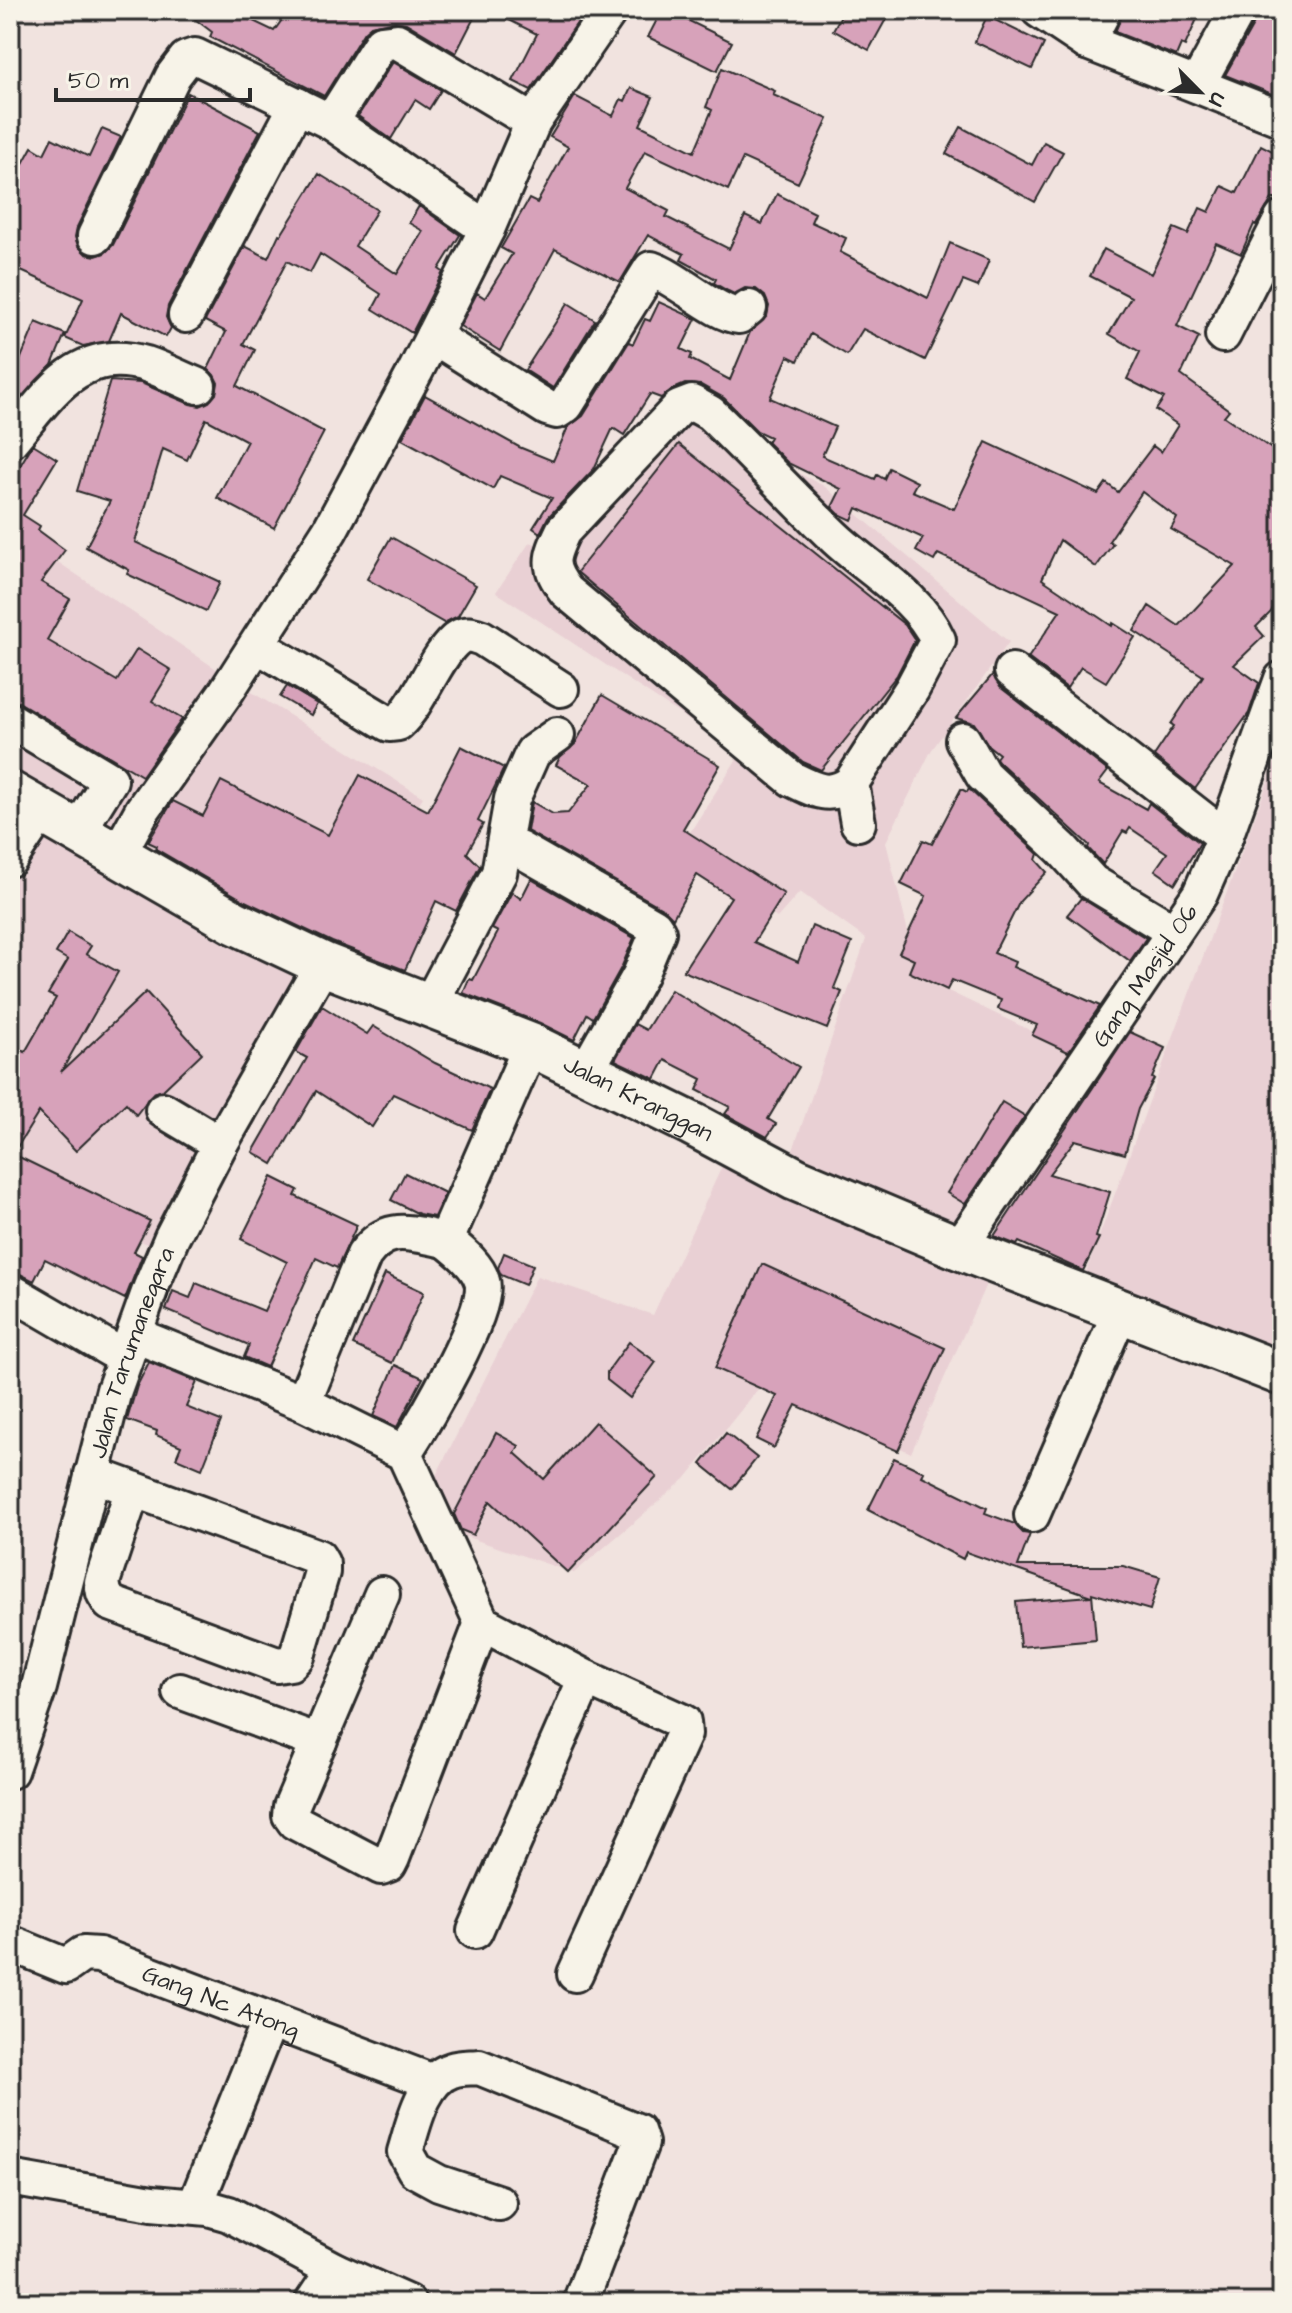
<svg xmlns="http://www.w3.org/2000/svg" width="1292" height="2313" font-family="'Architects Daughter',sans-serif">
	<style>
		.built { fill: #e9d0d4 }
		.building { fill: #d7a2ba; stroke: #2b2b2b; stroke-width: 2 }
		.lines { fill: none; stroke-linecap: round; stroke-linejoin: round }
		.minor-casing { stroke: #2b2b2b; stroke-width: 40 }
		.major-casing { stroke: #2b2b2b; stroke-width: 48 }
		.minor { stroke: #f7f3e8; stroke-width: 34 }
		.major { stroke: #f7f3e8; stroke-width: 42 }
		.labels { text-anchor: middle; stroke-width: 8; stroke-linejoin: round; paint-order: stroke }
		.street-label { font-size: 24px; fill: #2b2b2b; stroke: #f7f3e8 }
	</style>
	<rect width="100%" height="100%" fill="#f1e3df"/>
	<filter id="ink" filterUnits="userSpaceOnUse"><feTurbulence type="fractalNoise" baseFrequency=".0125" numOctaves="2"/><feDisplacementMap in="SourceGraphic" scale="16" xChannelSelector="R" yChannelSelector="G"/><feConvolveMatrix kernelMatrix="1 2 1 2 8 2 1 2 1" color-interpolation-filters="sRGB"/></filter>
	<g filter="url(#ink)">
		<g class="built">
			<path d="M664,406L824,486L1009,642L931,751L886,842L919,977L1094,1061L973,1234L1003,1246L911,1453L763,1383L685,1479L574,1573L414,1519L537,1276L653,1315L738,1132L791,1156L866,939L800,892L777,918L678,851L740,754L496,592L530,542L570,557Z"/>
			<path d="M55,560L237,683L423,797L222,1116L153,1247L10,1176V635Z"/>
			<path d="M1282,744V1363L1084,1277Z"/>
		</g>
		<g class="building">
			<path d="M183,10H230L274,31L289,10H478L456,53L406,23L395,21L371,26L364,32L324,96L210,37L212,32Z"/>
			<path d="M489,10H586L531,90L513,81L537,34Z"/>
			<path d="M662,10H667L732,42L717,71L648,37Z"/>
			<path d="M844,10H891L869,50L833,30Z"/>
			<path d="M1124,10H1201L1185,46L1181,44L1176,56L1115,32Z"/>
			<path d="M1258,10H1282V98L1225,75L1256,20Z"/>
			<path d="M987,16L1044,44L1032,69L975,42Z"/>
			<path d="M393,62L441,90L429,109L415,100L391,139L358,116Z"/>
			<path d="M722,68L775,91L773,95L828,119L798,183L743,158L728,190L645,151L625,188L669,211L666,217L729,249L745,216L762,224L777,194L815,213L811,222L846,238L840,252L928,298L950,243L989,260L978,287L963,281L925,360L863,329L847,355L811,334L798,361L788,356L770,398L835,427L822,456L875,479L877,475L884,479L889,468L917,482L912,491L954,509L986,442L1098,494L1106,483L1118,492L1153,446L1161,452L1178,425L1156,410L1164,398L1127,379L1140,352L1109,334L1131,297L1090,276L1104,249L1151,274L1174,228L1188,234L1200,208L1209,212L1222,186L1237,193L1261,145L1282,156V199H1272L1256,225L1254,224L1241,254L1216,243L1177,326L1199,337L1181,375L1229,410L1224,416L1282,456V592L1271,612L1256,627L1264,636L1234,665L1259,683L1249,713L1195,789L1154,756L1174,726L1171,724L1203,676L1134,631L1149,606L1179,626L1235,566L1171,529L1177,518L1142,492L1109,541L1113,544L1096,567L1060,540L1042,579L1112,626L1113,623L1135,637L1106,682L1081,667L1067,688L1028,658L1060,611L938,554L934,561L916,551L923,538L857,508L852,520L839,514L832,507L841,489L788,463L767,442L770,437L757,431L724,398L701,385L685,384L671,390L661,398L650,394L624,435L613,428L594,469L548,517L540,533L533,528L552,498L500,476L493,489L402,439L425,395L519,447L553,461L568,427L583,416L629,342L633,344L645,319L650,321L659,302L696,319L681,349L692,354L690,359L730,380L750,332L767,316L769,306L765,296L756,289L745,288L734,294L728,291L714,283L716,279L681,260L684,254L648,235L620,282L555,249L500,351L460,326L477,293L485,298L512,254L501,248L529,199L537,203L568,147L550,137L575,96L613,116L621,99L625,101L631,88L653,97L640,125L694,152L712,110L706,107Z"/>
			<path d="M188,93L260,131L168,306L166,317L171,328L166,337L121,313L109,341L83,346L65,338L83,299L10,266V187L32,147L44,154L52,138L89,157L102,129L121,137L77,227L75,237L78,246L86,254L96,256L105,253L113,245Z"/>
			<path d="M961,127L1032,165L1044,142L1063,152L1035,202L946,154Z"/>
			<path d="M319,174L377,210L355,246L397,274L423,231L409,223L419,206L460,235L439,269L443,272L412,333L373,309L381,294L320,254L310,273L287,261L243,344L255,350L237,386L324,432L274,528L217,498L247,441L206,419L187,460L163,449L135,542L220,582L206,611L127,574L129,570L86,547L110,501L77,491L110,381L141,383L190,404L200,406L209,402L216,394L218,383L214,375L208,369L226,332L205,321L245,246L268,258L279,234L281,235Z"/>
			<path d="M568,303L595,320L553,388L525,370Z"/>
			<path d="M36,322L65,334L52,365L10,410V367L16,370Z"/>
			<path d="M33,444L57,459L23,515L40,526L38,530L65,550L41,582L70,599L47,640L117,681L137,649L171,670L152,701L182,719L142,776L20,703L10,699V482Z"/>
			<path d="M679,444L905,625L915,640L897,675L821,770L803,762L577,572Z"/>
			<path d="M391,537L476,585L458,616L444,623L367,579Z"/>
			<path d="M993,674L1000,687L1108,771L1099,783L1146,809L1149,803L1200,843L1175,884L1155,870L1167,853L1130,828L1127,833L1123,831L1103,864L1088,848L1089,845L999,762L996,758L999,754L989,746L974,723L956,718Z"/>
			<path d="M287,686L317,704L311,715L280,697Z"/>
			<path d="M602,695L720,765L683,829L784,894L754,942L798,962L812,926L852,943L834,988L842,992L827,1029L683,971L731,897L697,875L673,918L664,909L527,831L532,802L553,814L568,813L591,784L556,765L560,757L575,744Z"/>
			<path d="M461,746L504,768L478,821L483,824L467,853L480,866L456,911L436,901L405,970L332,942L245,901L156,849L157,846L148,842L173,801L203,816L221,781L328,835L360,775L428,811Z"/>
			<path d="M961,789L967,792L969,789L1038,854L1036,860L1047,872L1020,901L994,953L1015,962L1013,967L1100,1006L1068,1052L1032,1035L1037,1025L998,1009L1001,1000L952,980L947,990L909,972L914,960L899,953L926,896L901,884L923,840L932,844Z"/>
			<path d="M531,879L634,938L622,966L593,1018L587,1014L574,1040L540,1023L463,993L469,979L473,980L498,932L492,929L512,892L521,899Z"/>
			<path d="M1081,898L1146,938L1130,961L1067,915Z"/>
			<path d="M68,932L91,946L86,954L118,972L61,1072L146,992L202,1053L163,1090L153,1093L136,1115L126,1103L76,1151L39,1112L13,1154L150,1221L134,1252L142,1256L125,1299L45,1259L34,1281L10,1269V1043L25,1052L56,998L48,994L68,960L56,953Z"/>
			<path d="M671,990L799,1067L768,1119L776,1124L767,1137L725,1114L730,1107L697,1090L702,1079L665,1060L655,1079L615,1060L635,1024L646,1030Z"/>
			<path d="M322,1006L367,1034L373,1026L435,1063L490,1089L472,1130L393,1094L372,1127L316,1091L273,1164L253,1152L307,1058L296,1052Z"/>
			<path d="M1130,1032L1165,1048L1152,1078L1154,1079L1138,1109L1125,1154L1075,1140L1049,1174L1110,1192L1096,1237L1099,1238L1083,1271L1019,1242L1017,1245L994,1236Z"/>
			<path d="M1002,1102L1025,1116L965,1204L947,1193Z"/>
			<path d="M405,1173L445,1193L434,1217L419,1214L391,1200Z"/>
			<path d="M272,1177L298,1190L295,1196L357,1225L337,1268L316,1258L267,1367L244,1357L249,1345L166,1310L173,1291L190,1298L196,1283L264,1311L287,1262L241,1239Z"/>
			<path d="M504,1253L533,1265L525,1285L501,1275L498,1268Z"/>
			<path d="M762,1264L945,1348L898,1451L796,1405L774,1448L756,1439L777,1396L715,1368Z"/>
			<path d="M385,1274L424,1292L392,1363L353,1345Z"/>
			<path d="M629,1342L656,1362L630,1398L607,1380V1372Z"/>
			<path d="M149,1362L197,1382L186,1407L221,1421L202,1469L176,1458L181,1446L156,1435L157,1431L127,1420L137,1386Z"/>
			<path d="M395,1365L423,1378L397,1427L373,1416Z"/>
			<path d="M595,1422L657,1477L568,1573L490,1501L473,1535L461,1530L454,1514L496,1433L519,1446L515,1453L544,1479Z"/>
			<path d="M726,1433L757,1458L732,1489L701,1464Z"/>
			<path d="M894,1458L924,1472L922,1476L987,1508L985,1513L1015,1524L1023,1533L1030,1534L1018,1566H1123L1160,1577L1150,1610L1092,1593L1096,1640L1020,1647L1016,1602L1091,1596L966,1552L963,1559L868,1510Z"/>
		</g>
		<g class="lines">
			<defs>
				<g id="minor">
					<path d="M1039,10L1087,42L1282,119"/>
					<path d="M1087,42L1104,10"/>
					<path d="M1197,85L1238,10"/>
					<path d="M331,122L381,43L397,41L533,122"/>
					<path d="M95,236L173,76L186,59L195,56L331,122L487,229"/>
					<path d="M186,315L297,105"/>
					<path d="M1223,335L1282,219"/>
					<path d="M433,336L547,408L557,411L566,405L651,269C678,278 715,314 739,316L749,308"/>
					<path d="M10,441C49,396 77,344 146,364C164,370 181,379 198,386"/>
					<path d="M257,645L389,724L398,723C421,702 436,654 458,638C466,632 473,635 482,638L561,689"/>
					<path d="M1012,671L1225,837"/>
					<path d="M10,720L110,780L77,833"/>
					<path d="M963,740L983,775L1062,849L1092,882L1173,931"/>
					<path d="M851,783C830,799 814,790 792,779L566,591C547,566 550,558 563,531L679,408L692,403L710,413C752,453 791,496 833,536C867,569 918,595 938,640L912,689L851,783L858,823"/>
					<path d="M519,849L654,926L658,932L640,975L586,1071"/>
					<path d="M117,856L143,809L226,692L330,530L415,372L487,229L533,122L610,10"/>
					<path d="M10,859L41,812"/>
					<path d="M429,1006L499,873L512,799L533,752L557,735"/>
					<path d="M163,1110L220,1144"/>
					<path d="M446,1240C411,1234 388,1222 364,1255L303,1403L404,1453L482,1623L586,1678L683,1722L684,1734L575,1974"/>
					<path id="s1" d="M959,1248L1200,894L1225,837L1282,679"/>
					<path d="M10,1291L125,1358"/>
					<path d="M135,1335L303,1403"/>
					<path d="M404,1453C421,1427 492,1308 482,1281C477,1264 459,1251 446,1240L531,1045"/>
					<path d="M92,1474L318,1557L322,1564V1572L297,1656L290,1663L277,1665L110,1603L104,1593L102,1582L133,1489"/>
					<path d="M1032,1515L1121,1310"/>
					<path d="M382,1594L291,1807L290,1815L295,1822L381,1867L389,1864L392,1858L482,1623"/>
					<path d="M180,1691L319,1742"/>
					<path id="s2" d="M10,1771L39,1687L114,1390L151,1287L172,1237L220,1144L323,964"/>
					<path d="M475,1931L586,1678"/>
					<path id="s3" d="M10,1943L66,1966L83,1954L99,1955L433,2082"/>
					<path d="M10,2178L152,2203L208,2208L229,2214L334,2270L408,2303"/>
					<path d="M499,2203L439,2183L415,2170L405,2152C413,2126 422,2079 452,2070C460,2067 471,2068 479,2067L637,2131L641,2143L580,2303"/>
					<path d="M195,2206L270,2020"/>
					<path d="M312,2303L334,2270"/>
				</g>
				<g id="major">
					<path id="s4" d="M10,793L234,922L323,964L531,1045L692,1124L795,1179L959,1248L1282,1374"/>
				</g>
			</defs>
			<use href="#minor" class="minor-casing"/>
			<use href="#major" class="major-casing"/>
			<use href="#minor" class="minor"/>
			<use href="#major" class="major"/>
		</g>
	</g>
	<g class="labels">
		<g class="street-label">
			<text dy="8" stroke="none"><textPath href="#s1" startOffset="330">Gang Masjid 06</textPath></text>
			<text dy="8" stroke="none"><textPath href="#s4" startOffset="700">Jalan Kranggan</textPath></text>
			<text dy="8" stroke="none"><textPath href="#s2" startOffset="436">Jalan Tarumanegara</textPath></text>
			<text dy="8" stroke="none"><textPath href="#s3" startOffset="228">Gang Nc Atong</textPath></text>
		</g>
	</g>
	<rect width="1292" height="2313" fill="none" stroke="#f7f3e8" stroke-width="40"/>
	<rect x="20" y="20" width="1252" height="2273" fill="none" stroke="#2b2b2b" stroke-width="3" filter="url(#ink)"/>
	<g transform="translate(1200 92) rotate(114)" stroke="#f7f3e8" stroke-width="6" paint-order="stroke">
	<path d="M0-6L14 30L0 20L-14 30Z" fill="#2b2b2b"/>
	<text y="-12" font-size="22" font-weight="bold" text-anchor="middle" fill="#2b2b2b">U</text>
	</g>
	<path d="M56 88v12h194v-12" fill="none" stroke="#2b2b2b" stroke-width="4"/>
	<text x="68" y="88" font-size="24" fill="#2b2b2b" stroke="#f7f3e8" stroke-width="6" paint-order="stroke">50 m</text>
</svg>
